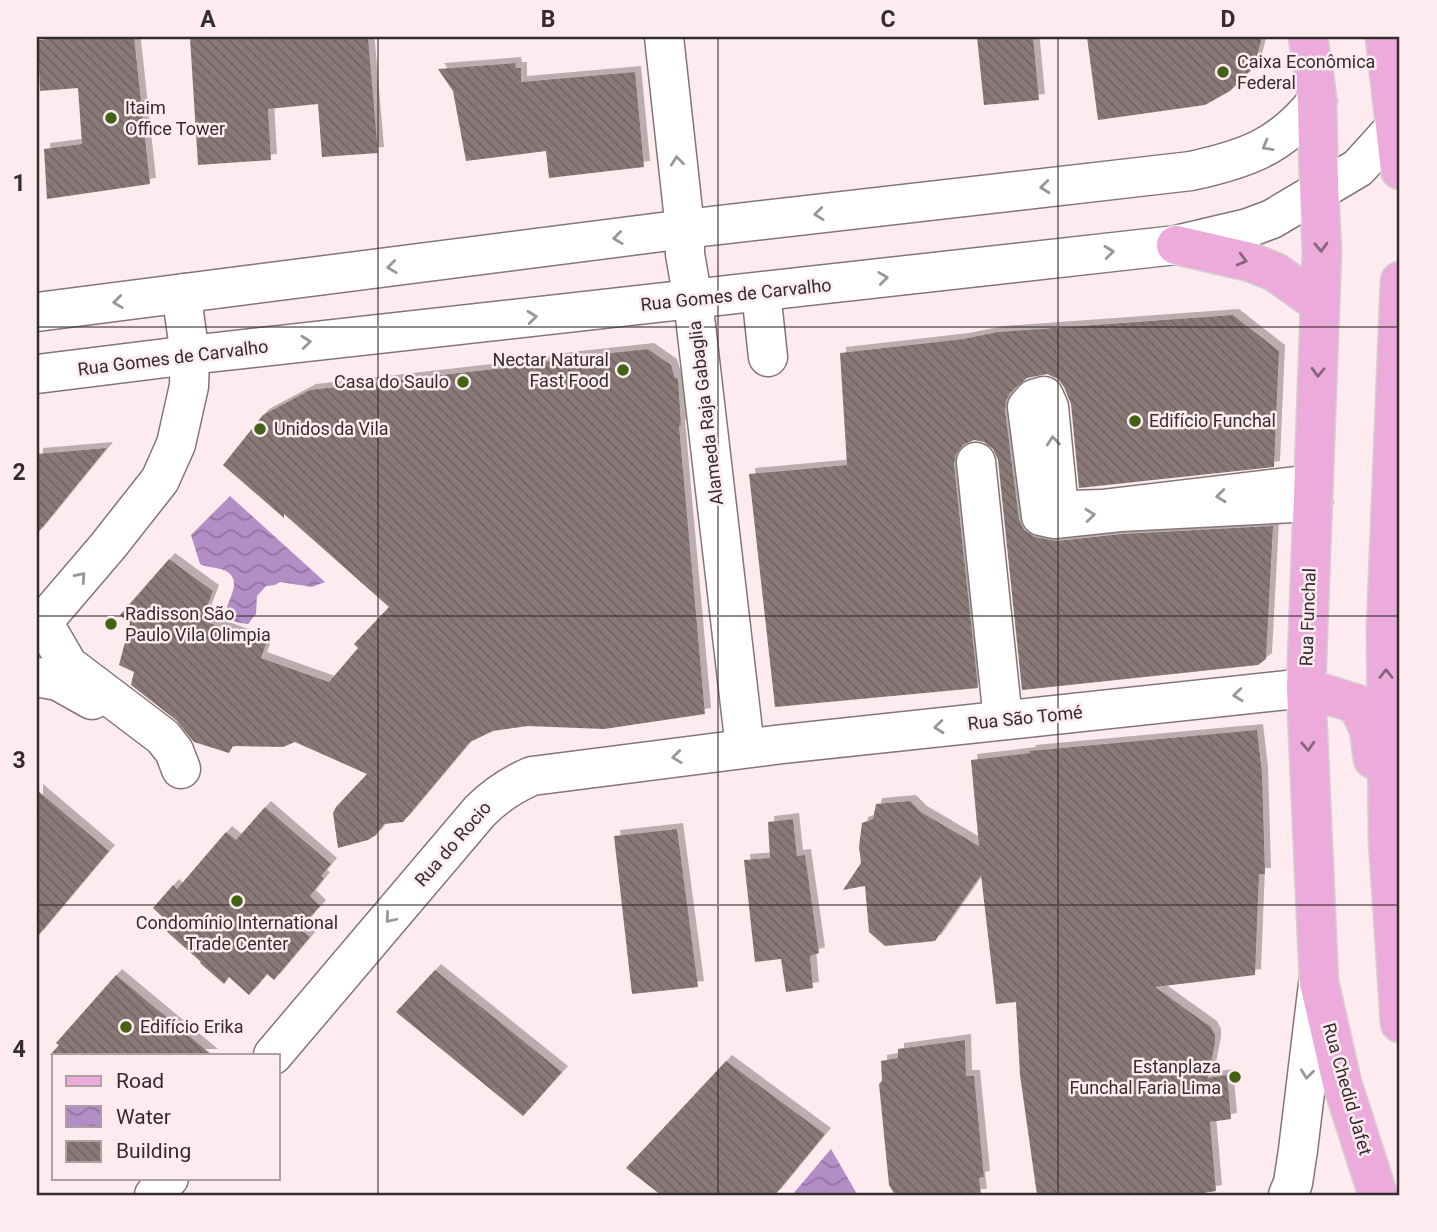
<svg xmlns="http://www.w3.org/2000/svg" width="1437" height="1232" font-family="Roboto,sans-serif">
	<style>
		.water { fill: url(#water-waves) }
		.building { fill: url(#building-back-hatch); filter: url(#shadow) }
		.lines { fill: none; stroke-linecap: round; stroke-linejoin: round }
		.minor-casing { stroke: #847578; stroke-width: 41 }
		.major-casing { stroke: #d2d1d1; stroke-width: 41 }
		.minor { stroke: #fff; stroke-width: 38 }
		.major { stroke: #ecabda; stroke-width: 38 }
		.oneway { stroke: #9a9696 }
		.oneway2 { stroke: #87667b }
		.grid { fill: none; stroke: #342d2e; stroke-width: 2; stroke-opacity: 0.55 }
		.poi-dot { fill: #436216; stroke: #fdebef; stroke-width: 2.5 }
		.labels { text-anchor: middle; stroke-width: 5; stroke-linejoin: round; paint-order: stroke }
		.poi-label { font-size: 18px; fill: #342d2e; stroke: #fdebef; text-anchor: start }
		.street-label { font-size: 18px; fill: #342d2e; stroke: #fdebef }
		.neatline { fill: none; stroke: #342d2e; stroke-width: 2.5 }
		.grid-label { font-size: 23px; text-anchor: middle; font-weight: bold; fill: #342d2e }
	</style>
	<defs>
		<pattern id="water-waves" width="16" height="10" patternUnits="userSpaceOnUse" patternTransform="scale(1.75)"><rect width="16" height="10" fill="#b38dc6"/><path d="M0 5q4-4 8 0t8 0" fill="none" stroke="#9274a1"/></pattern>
		<pattern id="building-back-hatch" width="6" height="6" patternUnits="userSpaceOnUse" patternTransform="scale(1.75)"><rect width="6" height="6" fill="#897a77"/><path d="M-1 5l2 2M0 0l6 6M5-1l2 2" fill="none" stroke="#716462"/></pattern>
		<filter id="shadow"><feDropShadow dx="6" dy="-6" stdDeviation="0" flood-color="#0004"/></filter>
	</defs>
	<rect width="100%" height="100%" fill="#fdebef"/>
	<g class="water">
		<path d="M230,496L325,582L312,587L280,582L275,585L266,586L257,596L256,614L248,624C203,620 245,593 231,575C224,566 209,569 200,564L191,535Z"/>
		<path d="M831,1149L857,1194L792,1195Z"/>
	</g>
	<g class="building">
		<path d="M72,37H134L150,184L47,199L44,149L82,144L78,88L40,91L38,40Z"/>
		<path d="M207,37H368L378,153L322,157L318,104L268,109L271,160L198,165L190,38Z"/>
		<path d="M977,37H1033L1039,100L984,105Z"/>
		<path d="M1087,37H1262L1254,67L1230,91L1205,105L1098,120Z"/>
		<path d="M515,63L516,68H521V82L635,72L644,167L549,178L546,151L466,161L453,91L438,69Z"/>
		<path d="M1233,315L1279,351L1274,467L1079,488L1071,404L1064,387L1058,379L1047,374L1027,378L1010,393L1006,401L1005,410L1019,519L1024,530L1035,537L1056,541L1122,534L1273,526L1266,659L1258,665L1022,690L998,460L993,449L984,442L974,440L963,445L956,454L954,464L978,688L775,707L749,474L847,465L840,353L963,339L998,332Z"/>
		<path d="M648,349L671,365L675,378H678L681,425L679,426L705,714L604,729L528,726L493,731L470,742L403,822L384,824L376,835L368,840L338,848L333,813L336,807L367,774L295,742L283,747L233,746L229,753L194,742L176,720L131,685L134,672L119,665L130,623L120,615L169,559L213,591L202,620L266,644L261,658L329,682L358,648L354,644L389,607L284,514V518L223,465L263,415L310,390L530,365L565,358Z"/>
		<path d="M107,448L37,534V454Z"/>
		<path d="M1257,730L1262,773L1265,874H1259L1255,975L1155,987L1211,1027L1215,1035V1043L1208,1078L1227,1075L1231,1119L1210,1122L1216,1191L1204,1193V1195H1037L1020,1075L1016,1002L996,1004L981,875L935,941L885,946L869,932L865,886L843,890L861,863L859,847L862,823L873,819L876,804L910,801L921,812L979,846L971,760L1030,753L1029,751Z"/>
		<path d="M37,790L109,851L37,937Z"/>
		<path d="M265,807L331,864L321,876L324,878L310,896L320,906L300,929L310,937L274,980L267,974L249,995L229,977L224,984L200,963L201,962L165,930L170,924L153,908L173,885L177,889L226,832L236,840Z"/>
		<path d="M793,819L797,856L805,855L819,953L810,956L813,988L786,992L781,959L755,962L744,860L770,858L768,822Z"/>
		<path d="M677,829L698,987L632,994L614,836Z"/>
		<path d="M435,970L562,1072L523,1116L396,1012Z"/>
		<path d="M116,975L212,1055H50L59,1045L56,1043Z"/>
		<path d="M965,1040L966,1076H974L984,1177L979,1178L981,1195H895L889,1185L879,1084L882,1081L881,1061L898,1058V1049Z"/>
		<path d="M726,1061L825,1134L775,1195H661L626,1168Z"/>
	</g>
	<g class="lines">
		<defs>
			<g id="minor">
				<path d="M664,37L685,229V254L693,300L745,748"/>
				<path d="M761,292L768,357"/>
				<path d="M37,312L685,229L1191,171C1246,159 1281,147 1317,101"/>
				<path d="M37,374L190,355L1176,245L1248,228L1272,219L1358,168L1397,125L1400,124"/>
				<path d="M976,462L1003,720"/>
				<path d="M1313,502L1120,512L1054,519L1041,516L1027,407L1034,399L1044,396L1049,407L1058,499L1061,506L1071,510L1102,509L1313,484"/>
				<path d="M43,622L68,665L163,737L174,751L181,769"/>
				<path d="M37,629L108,546L160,480L176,444L189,386L190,355L184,313L185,293"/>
				<path d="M37,677L58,681L92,700"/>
				<path d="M273,1055L480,811C496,795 511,785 532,776L783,744L1306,688"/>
				<path d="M154,1195L169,1178"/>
				<path d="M1288,1195L1293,1183L1298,1150L1318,984"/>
			</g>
			<g id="major">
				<path d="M1308,37C1311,58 1316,81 1317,102C1318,152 1319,202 1322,251L1306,688L1319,982L1342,1083L1378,1195"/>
				<path d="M1385,37L1400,170"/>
				<path d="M1176,245L1250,262L1275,272L1320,304"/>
				<path d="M1400,281L1386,628L1388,840L1400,1023"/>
				<path d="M1306,688L1357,704L1369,729L1373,759"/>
			</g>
		</defs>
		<use href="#minor" class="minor-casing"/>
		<use href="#major" class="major-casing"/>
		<use href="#minor" class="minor"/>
		<use href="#major" class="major"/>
	</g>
	<defs><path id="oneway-chevron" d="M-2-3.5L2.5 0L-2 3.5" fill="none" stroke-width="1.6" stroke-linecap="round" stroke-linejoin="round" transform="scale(1.75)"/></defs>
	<g class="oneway">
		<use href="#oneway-chevron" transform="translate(1267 146) rotate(150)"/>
		<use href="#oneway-chevron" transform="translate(677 161) rotate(-96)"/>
		<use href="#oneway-chevron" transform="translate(1045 187) rotate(174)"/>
		<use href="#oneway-chevron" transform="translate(819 214) rotate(173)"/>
		<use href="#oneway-chevron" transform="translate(618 238) rotate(173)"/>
		<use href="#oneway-chevron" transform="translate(1109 252) rotate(-6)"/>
		<use href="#oneway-chevron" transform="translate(392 267) rotate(173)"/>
		<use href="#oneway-chevron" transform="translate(883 278) rotate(-7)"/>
		<use href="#oneway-chevron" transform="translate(118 302) rotate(173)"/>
		<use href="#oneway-chevron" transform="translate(532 317) rotate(-6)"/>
		<use href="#oneway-chevron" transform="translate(306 342) rotate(-6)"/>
		<use href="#oneway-chevron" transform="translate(1053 441) rotate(-95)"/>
		<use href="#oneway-chevron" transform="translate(1221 496) rotate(174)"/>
		<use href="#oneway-chevron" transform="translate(1090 515) rotate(-6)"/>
		<use href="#oneway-chevron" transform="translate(81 577) rotate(-49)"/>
		<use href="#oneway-chevron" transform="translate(1238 695) rotate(174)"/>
		<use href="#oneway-chevron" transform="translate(939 727) rotate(174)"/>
		<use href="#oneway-chevron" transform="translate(677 757) rotate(173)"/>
		<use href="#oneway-chevron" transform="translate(390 918) rotate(130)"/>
		<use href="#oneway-chevron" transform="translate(1307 1074) rotate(97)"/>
	</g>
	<g class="oneway2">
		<use href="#oneway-chevron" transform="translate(1321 247) rotate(88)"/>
		<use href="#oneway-chevron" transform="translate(1242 260) rotate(15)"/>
		<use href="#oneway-chevron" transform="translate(1318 372) rotate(92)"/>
		<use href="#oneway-chevron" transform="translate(1386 674) rotate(-90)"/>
		<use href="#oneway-chevron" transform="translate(1308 746) rotate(87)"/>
	</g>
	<path class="grid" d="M378,37V1195M718,37V1195M1058,37V1195M37,327H1400M37,616H1400M37,905H1400"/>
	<g class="poi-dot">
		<circle cx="1223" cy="72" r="7"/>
		<circle cx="111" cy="118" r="7"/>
		<circle cx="623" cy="370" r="7"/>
		<circle cx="463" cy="382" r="7"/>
		<circle cx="1135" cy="421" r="7"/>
		<circle cx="260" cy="429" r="7"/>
		<circle cx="111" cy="624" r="7"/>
		<circle cx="237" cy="901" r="7"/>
		<circle cx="126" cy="1027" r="7"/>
		<circle cx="1235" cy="1077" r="7"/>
	</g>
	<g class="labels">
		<g class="poi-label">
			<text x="1237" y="68">Caixa Econômica<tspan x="1237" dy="21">Federal</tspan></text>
			<text x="125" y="114">Itaim<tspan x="125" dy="21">Office Tower</tspan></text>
			<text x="609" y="366" text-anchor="end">Nectar Natural<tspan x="609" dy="21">Fast Food</tspan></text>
			<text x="449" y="388" text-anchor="end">Casa do Saulo</text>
			<text x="1149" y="427">Edifício Funchal</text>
			<text x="274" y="435">Unidos da Vila</text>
			<text x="125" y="620">Radisson São<tspan x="125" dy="21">Paulo Vila Olimpia</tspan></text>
			<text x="237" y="929" text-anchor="middle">Condomínio International<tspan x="237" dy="21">Trade Center</tspan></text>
			<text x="140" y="1033">Edifício Erika</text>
			<text x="1221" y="1073" text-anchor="end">Estanplaza<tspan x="1221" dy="21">Funchal Faria Lima</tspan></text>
		</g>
		<g class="street-label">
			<text transform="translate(736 295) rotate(-6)" y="6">Rua Gomes de Carvalho</text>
			<text transform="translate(173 358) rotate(-7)" y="6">Rua Gomes de Carvalho</text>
			<text transform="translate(706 413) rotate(-97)" y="6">Alameda Raja Gabaglia</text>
			<text transform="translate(1308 617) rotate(-88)" y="6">Rua Funchal</text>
			<text transform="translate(1025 718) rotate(-6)" y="6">Rua São Tomé</text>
			<text transform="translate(453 844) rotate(-49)" y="6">Rua do Rocio</text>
			<text transform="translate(1347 1089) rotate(74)" y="6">Rua Chedid Jafet</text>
		</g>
	</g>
	<rect width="1437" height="1232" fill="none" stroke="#fdebef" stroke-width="77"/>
	<rect x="52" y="1054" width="228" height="126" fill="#fdebef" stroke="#ad9fa2" stroke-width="2"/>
	<rect x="66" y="1076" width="35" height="10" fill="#ecabda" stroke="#ad9fa2" stroke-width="2"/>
	<text x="116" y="1088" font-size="21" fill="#342d2e">Road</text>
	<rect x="66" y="1106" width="35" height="21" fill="url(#water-waves)" stroke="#ad9fa2" stroke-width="2"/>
	<text x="116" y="1124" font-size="21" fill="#342d2e">Water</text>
	<rect x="66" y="1141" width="35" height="21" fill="url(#building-back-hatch)" stroke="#ad9fa2" stroke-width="2"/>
	<text x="116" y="1158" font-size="21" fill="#342d2e">Building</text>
	<rect x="38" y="38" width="1360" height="1156" class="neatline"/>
	<g class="grid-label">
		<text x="208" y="27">A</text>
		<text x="548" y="27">B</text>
		<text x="888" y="27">C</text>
		<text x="1228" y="27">D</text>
		<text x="19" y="191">1</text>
		<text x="19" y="480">2</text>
		<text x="19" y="768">3</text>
		<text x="19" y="1057">4</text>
	</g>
</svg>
